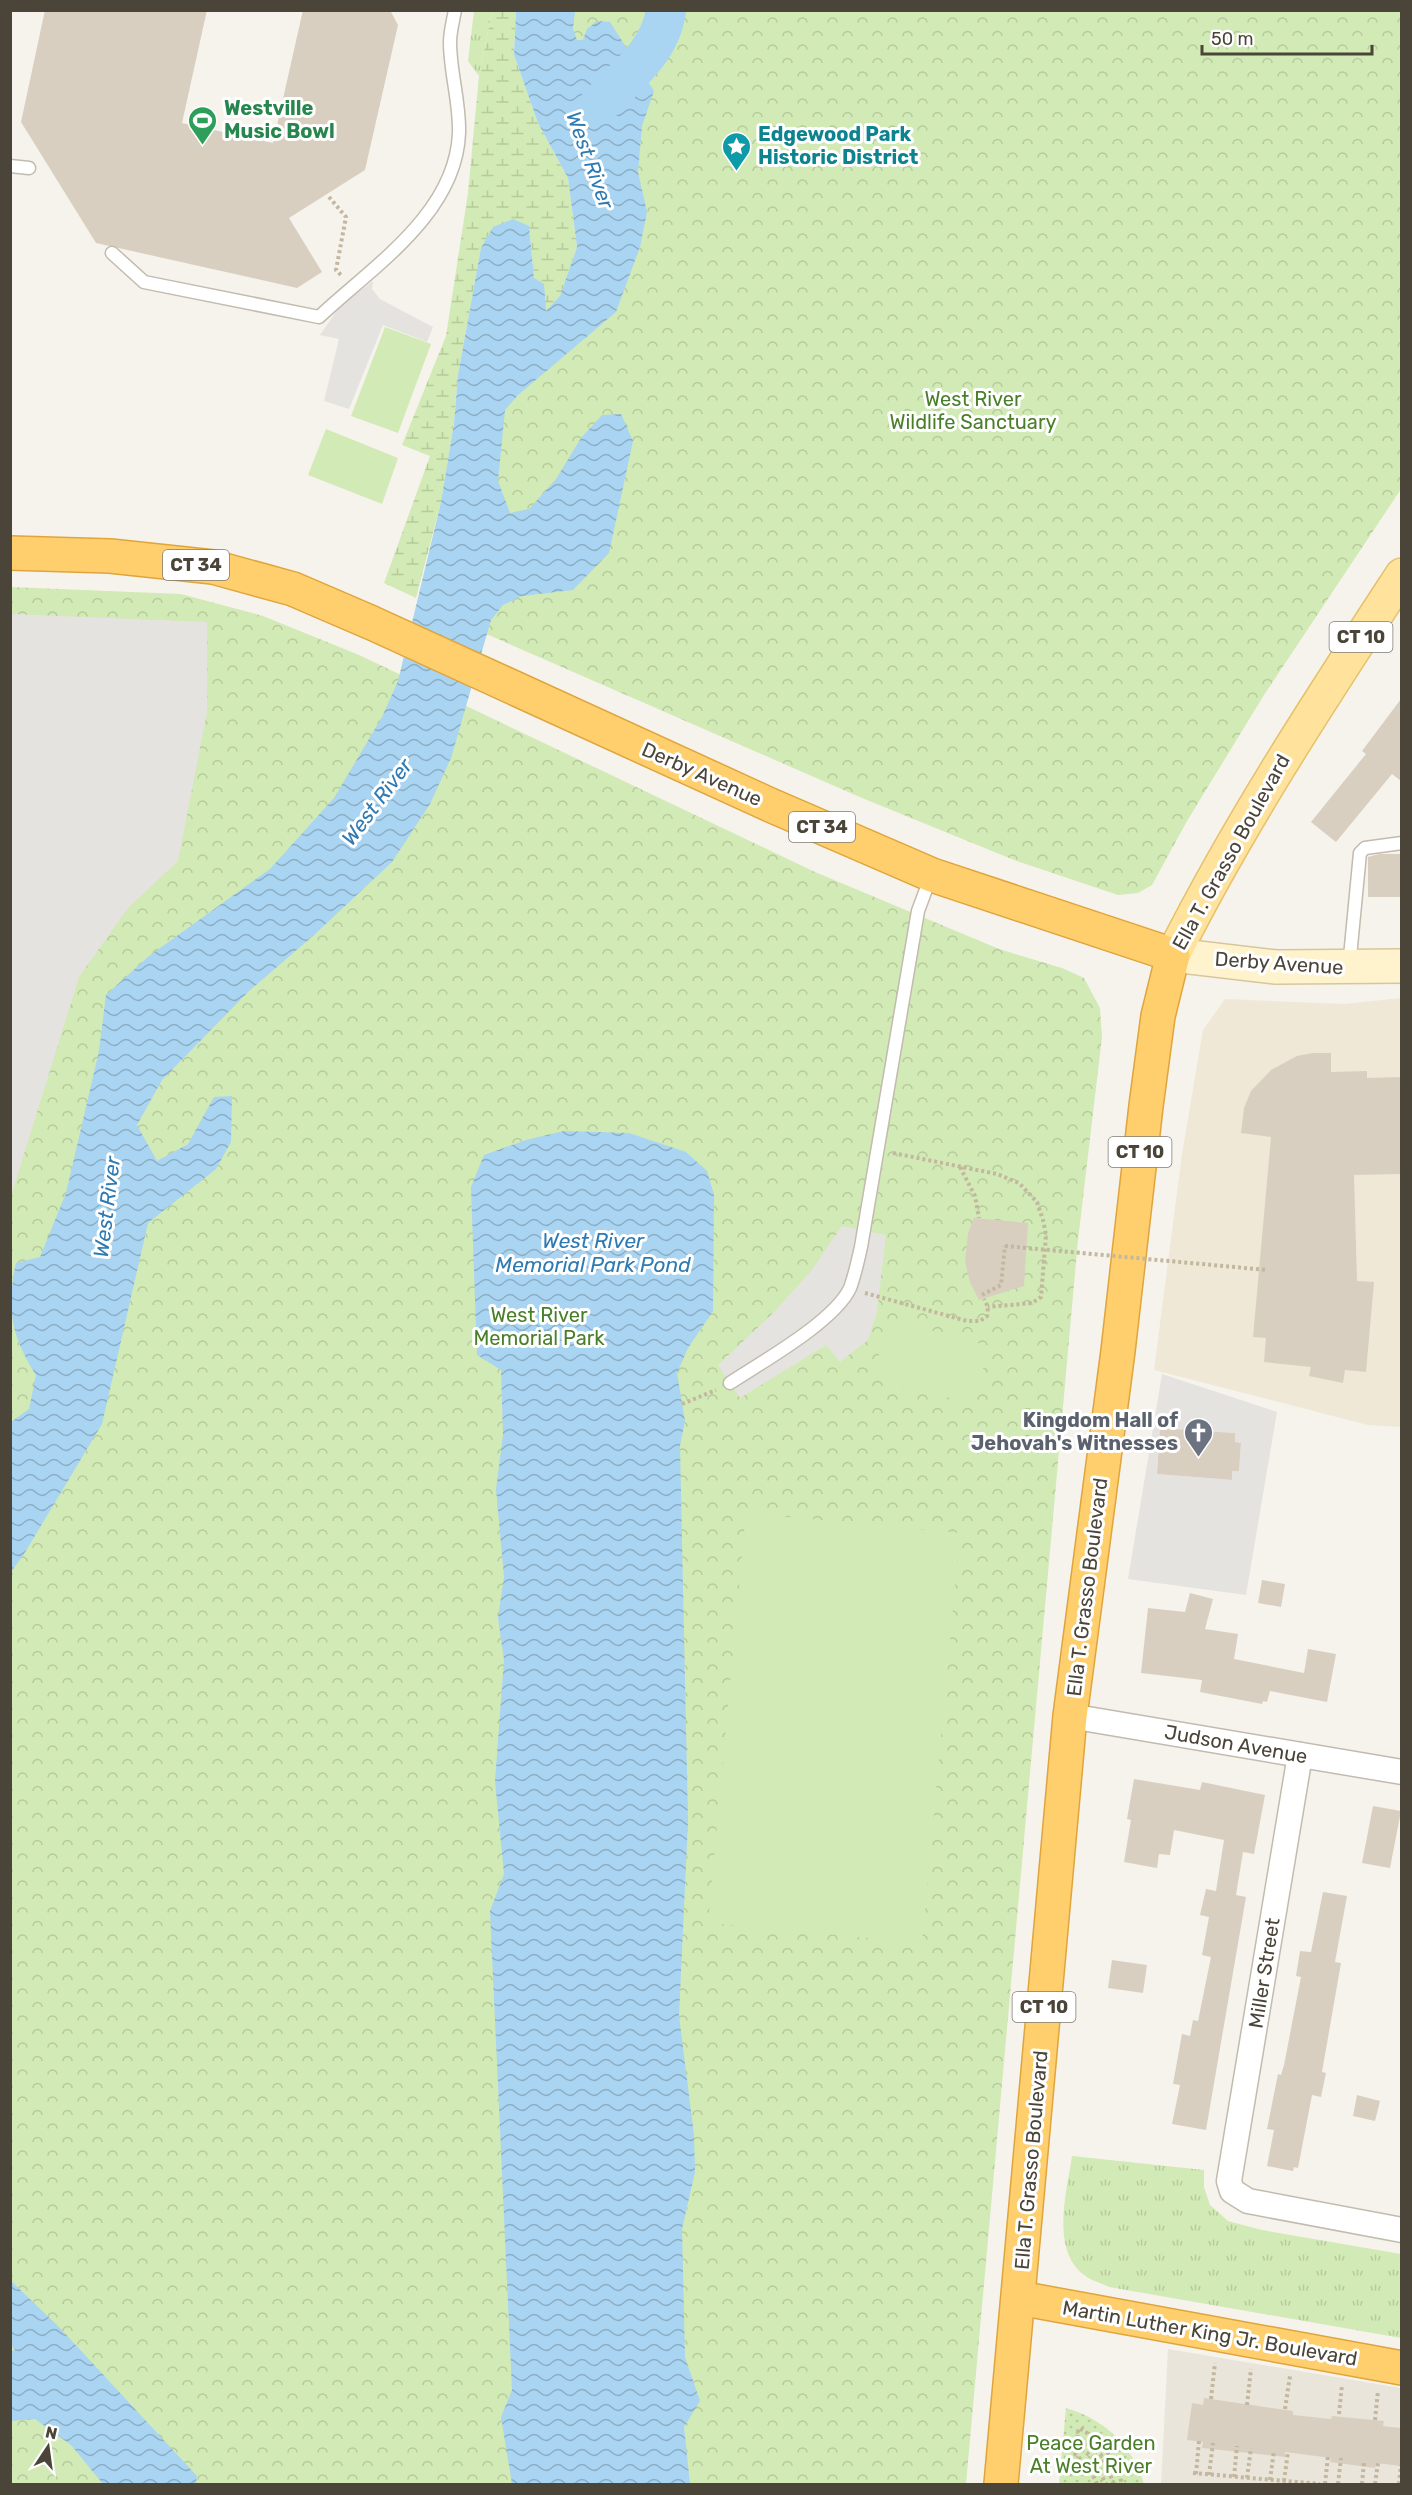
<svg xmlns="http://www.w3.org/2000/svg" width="1412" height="2495" font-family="Rubik,sans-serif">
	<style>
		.residential { fill: #eae5da }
		.education { fill: #efe8d6 }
		.grass { fill: url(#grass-tufts) }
		.wetland { fill: url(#wetland-marsh) }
		.park { fill: url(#park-crowns) }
		.garden { fill: url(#garden-dots) }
		.pitch { fill: #d2eab5 }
		.parking { fill: #e5e3e0; fill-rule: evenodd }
		.water { fill: url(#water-waves) }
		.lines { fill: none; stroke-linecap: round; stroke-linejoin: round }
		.river { stroke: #a9d4f2; stroke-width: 40 }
		.building { fill: #d8cfc1 }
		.lane-casing { stroke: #c2bbae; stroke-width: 15 }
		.street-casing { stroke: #c2bbae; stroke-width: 27 }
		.secondary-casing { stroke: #d6c79b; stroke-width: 36 }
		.primary-casing { stroke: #e6c16a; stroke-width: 36 }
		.highway-casing { stroke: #e0a43c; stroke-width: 36 }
		.path { stroke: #c4b79f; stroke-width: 4; stroke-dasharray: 3 3; stroke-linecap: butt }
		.lane { stroke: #fff; stroke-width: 12 }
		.street { stroke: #fff; stroke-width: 24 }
		.secondary { stroke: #fff3cd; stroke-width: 33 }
		.primary { stroke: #ffe39c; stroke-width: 33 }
		.highway { stroke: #ffcf6e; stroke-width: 33 }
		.path-bridge { stroke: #c4b79f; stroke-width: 4; stroke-dasharray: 3 3; stroke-linecap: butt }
		.labels { text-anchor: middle; stroke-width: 6; stroke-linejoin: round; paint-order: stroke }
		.shield { fill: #fff; stroke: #817c74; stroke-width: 1.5 }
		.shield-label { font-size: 18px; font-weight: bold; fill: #4b4439 }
		.leisure-label { font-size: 20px; font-weight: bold; fill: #27864d; stroke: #fff; text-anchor: start }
		.culture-label { font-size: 20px; font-weight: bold; fill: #0d838f; stroke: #fff; text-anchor: start }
		.park-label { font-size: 20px; fill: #4a7f2a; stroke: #fff }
		.street-label { font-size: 20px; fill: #4b4439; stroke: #fff }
		.worship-label { font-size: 20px; font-weight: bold; fill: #5b616d; stroke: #fff; text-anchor: end }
		.water-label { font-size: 21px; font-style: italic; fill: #2e7ab2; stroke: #fff }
	</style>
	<defs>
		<pattern id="grass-tufts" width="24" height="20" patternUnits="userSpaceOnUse" patternTransform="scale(1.5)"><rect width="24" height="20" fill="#d2eab5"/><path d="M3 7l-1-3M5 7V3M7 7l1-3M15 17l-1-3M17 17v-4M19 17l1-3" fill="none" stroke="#b6ca9c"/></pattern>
		<pattern id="wetland-marsh" width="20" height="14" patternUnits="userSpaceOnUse" patternTransform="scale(1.5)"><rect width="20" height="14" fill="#d2eab5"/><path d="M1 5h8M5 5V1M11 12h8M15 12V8" fill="none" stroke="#b6ca9c"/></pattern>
		<pattern id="park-crowns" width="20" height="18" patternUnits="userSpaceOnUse" patternTransform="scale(1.5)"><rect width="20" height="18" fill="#d2eab5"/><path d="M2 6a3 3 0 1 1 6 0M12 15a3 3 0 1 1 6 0" fill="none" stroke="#b6ca9c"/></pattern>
		<pattern id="garden-dots" width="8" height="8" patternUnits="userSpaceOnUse" patternTransform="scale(1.5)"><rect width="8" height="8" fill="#d2eab5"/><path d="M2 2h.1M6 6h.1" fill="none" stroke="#b6ca9c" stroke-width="1.8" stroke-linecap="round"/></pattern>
		<pattern id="water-waves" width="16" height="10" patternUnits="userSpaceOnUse" patternTransform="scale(1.5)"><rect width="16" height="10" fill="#a9d4f2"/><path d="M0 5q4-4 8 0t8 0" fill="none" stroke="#8caec5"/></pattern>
	</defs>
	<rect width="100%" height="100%" fill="#f6f3ec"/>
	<path class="residential" d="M1168,2349L1401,2388V2484H1161Z"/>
	<path class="education" d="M1401,998V1427L1368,1425L1154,1370L1182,1154L1203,1030L1225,999L1345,1004Z"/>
	<g class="grass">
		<path d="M474,11H492L479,76L468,61Z"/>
		<path d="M1072,2156L1204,2170V2187L1210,2205L1228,2221L1262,2230L1401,2254V2338L1109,2287C1101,2283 1090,2280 1084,2275C1050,2249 1067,2191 1072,2156Z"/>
	</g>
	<path class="wetland" d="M492,11H516L514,55L538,123L568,178L577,247L560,297L546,311L534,278L529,226L493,227L481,249L458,375L454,423L441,502L416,598L384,583L430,456L402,445L446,336L468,193L479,76Z"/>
	<g class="park">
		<path d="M562,11H1401V489L1264,695L1187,821L1152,885L1138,893L1118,895L1014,860L862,798L459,622L478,426L581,305L612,223Z"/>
		<path d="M11,587L181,594L263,616L359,655L815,872L999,949L1062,968L1084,978L1100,1008L1102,1037L1078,1240L966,2484H11Z"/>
	</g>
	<path class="garden" d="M1066,2408C1104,2419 1132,2445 1144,2484H1059Z"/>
	<g class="pitch">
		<path d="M385,327L431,344L398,433L351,416Z"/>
		<path d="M326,429L398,458L382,504L308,475Z"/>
		<path d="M888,1319L989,1346L974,1404L873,1378Z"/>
		<path d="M746,1513L960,1533L922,1943L708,1923Z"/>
	</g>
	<g class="parking">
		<path d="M373,281L372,289L380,299L433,327L427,342L383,325L349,409L324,401L339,339L320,335L338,309Z"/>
		<path d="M11,614L207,622V712L178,861L128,908L79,977L11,1196Z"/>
		<path d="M842,1226L886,1235L877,1312L868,1340L840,1362L826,1345L740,1398L718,1365L773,1313L811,1271Z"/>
		<path d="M1162,1374L1277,1412L1246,1595L1128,1579ZM1160,1428L1235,1433V1442L1241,1443L1239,1471H1232L1231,1480L1157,1474Z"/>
	</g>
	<g class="water">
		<path d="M516,11H575L573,29L577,40H583L587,29L597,21L610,22L654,91L642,126L638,172L647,212L640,247L616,312L518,395L505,410L498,481L510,513L529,509L556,479L581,438L602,415L621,414L633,441L609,553L573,590L522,596L503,605L491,620L451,758L430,804L392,862L314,935L249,991L162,1080L137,1125L157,1161L188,1144L214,1097L232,1096L231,1142L216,1169L148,1223L102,1424L24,1554L11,1572V1422L29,1409L36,1375C11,1336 6,1308 16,1263L40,1257L66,1193L99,1051L106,995L149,956L270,869L334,798L382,717L398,681L441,502L454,423L458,375L481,248L493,227L513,219L529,226L534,278L544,284L546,311L560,296L577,247L568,178L538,123L514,55Z"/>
		<path d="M564,1131L629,1133L686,1152L707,1171L714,1195L713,1311L688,1348L677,1373L685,1421L680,1446L688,1821L679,2016L694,2135L695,2172L682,2229L685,2357L700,2401L684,2427L690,2484H512L501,2417L512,2390L490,1911L504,1874L495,1781L504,1660L498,1618L504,1577L496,1489L503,1435L501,1370L477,1355L471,1187L484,1155L526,1140Z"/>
		<path d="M10,2280L59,2327L197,2476L196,2484H103L71,2445L35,2419L11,2421V2351L15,2350L11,2344Z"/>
	</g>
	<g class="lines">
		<path class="river" d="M599,105C626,76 661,51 666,10"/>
	</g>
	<g class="building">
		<path d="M45,10H207L182,123L273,143L303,10H390L398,25L365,170L289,218L322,272L297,288L96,243L21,122Z"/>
		<path d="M1401,699V781L1392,774L1336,842L1311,822L1366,754L1362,751Z"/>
		<path d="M1379,854H1401V897H1368V857Z"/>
		<path d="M1313,1053H1331V1072L1367,1071V1078L1401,1077V1174L1354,1175L1357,1281L1374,1282L1366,1372L1345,1370L1343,1383L1309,1376L1311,1367L1264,1362L1266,1338L1253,1337L1271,1137L1241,1133L1244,1108L1251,1091L1271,1070L1297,1056Z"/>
		<path d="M974,1218L1028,1223L1024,1286L979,1300L970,1282L965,1262L968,1233Z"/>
		<path d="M1160,1428L1235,1433V1442L1241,1443L1239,1471H1232V1480L1157,1474Z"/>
		<path d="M1262,1580L1285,1584L1281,1607L1258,1603Z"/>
		<path d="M1190,1593L1213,1599L1205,1629L1238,1634L1234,1659L1304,1673L1308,1649L1336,1654L1327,1702L1270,1691L1267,1702L1263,1701L1262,1704L1200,1692L1202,1680L1141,1673L1148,1608L1185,1612Z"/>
		<path d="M1134,1779L1200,1790L1202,1782L1265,1795L1254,1854L1243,1852L1236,1895L1246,1897L1206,2130L1172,2124L1180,2085L1173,2084L1182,2034L1190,2036L1193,2020L1198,2021L1211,1957L1202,1955L1209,1917L1200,1915L1206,1889L1216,1891L1224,1840L1174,1830L1170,1855L1159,1854L1157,1868L1124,1862L1131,1820L1127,1819Z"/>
		<path d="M1373,1806L1401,1811L1390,1868L1362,1863Z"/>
		<path d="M1323,1892L1347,1896L1335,1962L1341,1963L1322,2072L1326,2073L1321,2097L1312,2095L1298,2168L1294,2167L1293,2171L1267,2166L1274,2130L1267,2129L1278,2074L1281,2075L1284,2065L1301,1977L1296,1976L1300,1951L1311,1952Z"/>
		<path d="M1112,1960L1147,1965L1143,1993L1108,1988Z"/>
		<path d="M1357,2095L1380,2101L1375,2121L1353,2116Z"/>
		<path d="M1204,2398L1293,2411V2415L1331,2419L1332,2416L1384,2421L1383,2426L1401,2428V2466L1376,2463L1375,2468L1330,2462L1331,2458L1285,2452V2457L1202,2448L1203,2442L1187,2440L1192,2403L1203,2405Z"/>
	</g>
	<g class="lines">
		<defs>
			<g id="lane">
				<path d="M10,166L29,168"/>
				<path d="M112,253L144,282L319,317C372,267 456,214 459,133C460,102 450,73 450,42C450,32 453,21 455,10"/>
				<path d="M1349,967L1360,853L1365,848L1402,843"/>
				<path d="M730,1383C762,1362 835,1321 850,1288C855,1275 858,1260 861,1247L918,911L931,876"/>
			</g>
			<g id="street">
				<path d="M1070,1716L1402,1772"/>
				<path d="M1300,1755L1229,2181L1232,2191L1248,2201L1402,2230"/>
			</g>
			<path id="secondary" d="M1173,955L1276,967L1402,966"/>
			<path id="primary" d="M1173,955C1240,822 1321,699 1402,575"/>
			<g id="highway">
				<path d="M10,553L110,556L213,567L293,589L372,623L768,804L932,875L1173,955L1158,1016L1146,1106L1118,1351L1070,1716L1001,2484"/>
				<path d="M1019,2298L1402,2368"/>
			</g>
		</defs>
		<use href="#lane" class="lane-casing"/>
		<use href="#street" class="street-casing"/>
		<use href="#secondary" class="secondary-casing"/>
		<use href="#primary" class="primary-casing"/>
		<use href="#highway" class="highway-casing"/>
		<g class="path">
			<path d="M329,197L346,217L336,270L342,276"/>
			<path d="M893,1153L997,1174L1019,1183L1037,1202L1043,1220L1046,1235L1041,1297L1032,1303L988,1307"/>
			<path d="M960,1167L975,1196L979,1218"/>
			<path d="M865,1293L967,1321H980L987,1316L988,1307L984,1299"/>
			<path d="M982,1295L1001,1285L1005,1246"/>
			<path d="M682,1404L716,1390"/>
			<path d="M1211,2399L1215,2363"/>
			<path d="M1247,2405L1251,2369"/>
			<path d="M1285,2409L1290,2376"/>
			<path d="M1339,2414L1342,2385"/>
			<path d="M1375,2420L1378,2391"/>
			<path d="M1193,2473L1320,2484"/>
			<path d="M1196,2474L1199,2441"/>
			<path d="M1209,2475L1213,2443"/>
			<path d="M1234,2477L1237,2446"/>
			<path d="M1247,2478L1251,2448"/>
			<path d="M1270,2480L1274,2451"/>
			<path d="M1284,2481L1288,2452"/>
			<path d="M1097,2484L1089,2467L1075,2454L1076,2445L1092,2457L1106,2484"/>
			<path d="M1114,2484L1101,2455L1077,2436L1079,2428C1103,2442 1115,2458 1122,2484"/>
			<path d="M1325,2484L1328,2456"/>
			<path d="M1338,2484L1341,2458"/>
			<path d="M1362,2484L1364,2461"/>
			<path d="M1375,2484L1378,2463"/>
			<path d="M1399,2484L1401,2465"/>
		</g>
		<use href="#lane" class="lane"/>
		<use href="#street" class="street"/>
		<use href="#secondary" class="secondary"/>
		<use href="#primary" class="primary"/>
		<use href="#highway" class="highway"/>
		<path class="path-bridge" d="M1005,1246L1267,1270"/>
	</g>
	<defs>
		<symbol id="stadium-pin" viewBox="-11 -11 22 30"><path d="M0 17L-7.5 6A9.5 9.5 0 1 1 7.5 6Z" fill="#2e9e5b" stroke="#fff"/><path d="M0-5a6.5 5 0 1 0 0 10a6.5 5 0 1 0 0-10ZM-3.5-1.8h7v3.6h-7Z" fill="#fff"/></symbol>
		<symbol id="sight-pin" viewBox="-11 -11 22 30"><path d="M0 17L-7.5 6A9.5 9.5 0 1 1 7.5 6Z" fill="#0f9aa8" stroke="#fff"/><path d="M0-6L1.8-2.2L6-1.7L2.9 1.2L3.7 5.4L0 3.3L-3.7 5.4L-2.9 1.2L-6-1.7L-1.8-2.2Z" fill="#fff"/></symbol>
		<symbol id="church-pin" viewBox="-11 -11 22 30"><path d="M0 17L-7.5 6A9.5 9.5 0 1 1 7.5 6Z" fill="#6b7280" stroke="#fff"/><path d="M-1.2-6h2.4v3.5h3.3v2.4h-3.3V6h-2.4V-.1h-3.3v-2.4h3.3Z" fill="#fff"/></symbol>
	</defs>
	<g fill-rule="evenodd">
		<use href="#stadium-pin" x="186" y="104" width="33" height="45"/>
		<use href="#sight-pin" x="720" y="130" width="33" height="45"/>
		<use href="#church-pin" x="1182" y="1416" width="33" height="45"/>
	</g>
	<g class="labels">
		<g class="shield">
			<rect x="163" y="550" width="66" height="30" rx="4.5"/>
			<rect x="1329.5" y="622" width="63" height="30" rx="4.5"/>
			<rect x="789" y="812" width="66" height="30" rx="4.5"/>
			<rect x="1108.5" y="1137" width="63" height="30" rx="4.5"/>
			<rect x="1012.5" y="1992" width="63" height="30" rx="4.5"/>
		</g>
		<g class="shield-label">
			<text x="196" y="571">CT 34</text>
			<text x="1361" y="643">CT 10</text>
			<text x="822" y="833">CT 34</text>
			<text x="1140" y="1158">CT 10</text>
			<text x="1044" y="2013">CT 10</text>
		</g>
		<g class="leisure-label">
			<text x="224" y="115">Westville<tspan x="224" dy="23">Music Bowl</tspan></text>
		</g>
		<g class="culture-label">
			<text x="758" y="141">Edgewood Park<tspan x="758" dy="23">Historic District</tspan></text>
		</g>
		<g class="park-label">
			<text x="973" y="406">West River<tspan x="973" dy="23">Wildlife Sanctuary</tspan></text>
			<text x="539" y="1322">West River<tspan x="539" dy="23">Memorial Park</tspan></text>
			<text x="1091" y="2450">Peace Garden<tspan x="1091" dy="23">At West River</tspan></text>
		</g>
		<g class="street-label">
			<text transform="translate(702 774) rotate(24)" y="7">Derby Avenue</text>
			<text transform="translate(1231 852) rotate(-61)" y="7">Ella T. Grasso Boulevard</text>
			<text transform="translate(1279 963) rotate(4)" y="7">Derby Avenue</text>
			<text transform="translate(1087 1587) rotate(-83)" y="7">Ella T. Grasso Boulevard</text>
			<text transform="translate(1236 1744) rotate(10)" y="7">Judson Avenue</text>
			<text transform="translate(1264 1973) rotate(-81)" y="7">Miller Street</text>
			<text transform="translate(1031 2160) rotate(-85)" y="7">Ella T. Grasso Boulevard</text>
			<text transform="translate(1210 2333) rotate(10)" y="7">Martin Luther King Jr. Boulevard</text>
		</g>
		<g class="worship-label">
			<text x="1178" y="1427">Kingdom Hall of<tspan x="1178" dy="23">Jehovah's Witnesses</tspan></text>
		</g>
		<g class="water-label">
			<text transform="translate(590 160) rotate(70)" y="7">West River</text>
			<text transform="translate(377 802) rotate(-53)" y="7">West River</text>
			<text transform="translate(107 1207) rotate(-83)" y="7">West River</text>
			<text x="593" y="1248">West River<tspan x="593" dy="24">Memorial Park Pond</tspan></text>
		</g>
	</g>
	<rect width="1412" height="2495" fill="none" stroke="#4b4439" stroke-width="24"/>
	<g transform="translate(48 2447) rotate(13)" stroke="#ffffff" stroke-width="4.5" paint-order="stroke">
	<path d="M0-4.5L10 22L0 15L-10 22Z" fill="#4b4439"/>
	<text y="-9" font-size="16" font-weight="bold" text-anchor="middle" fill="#4b4439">N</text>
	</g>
	<path d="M1202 45v9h170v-9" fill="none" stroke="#4b4439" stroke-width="3"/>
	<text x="1211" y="45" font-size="18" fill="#4b4439" stroke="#ffffff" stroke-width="4.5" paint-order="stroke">50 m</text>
</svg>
